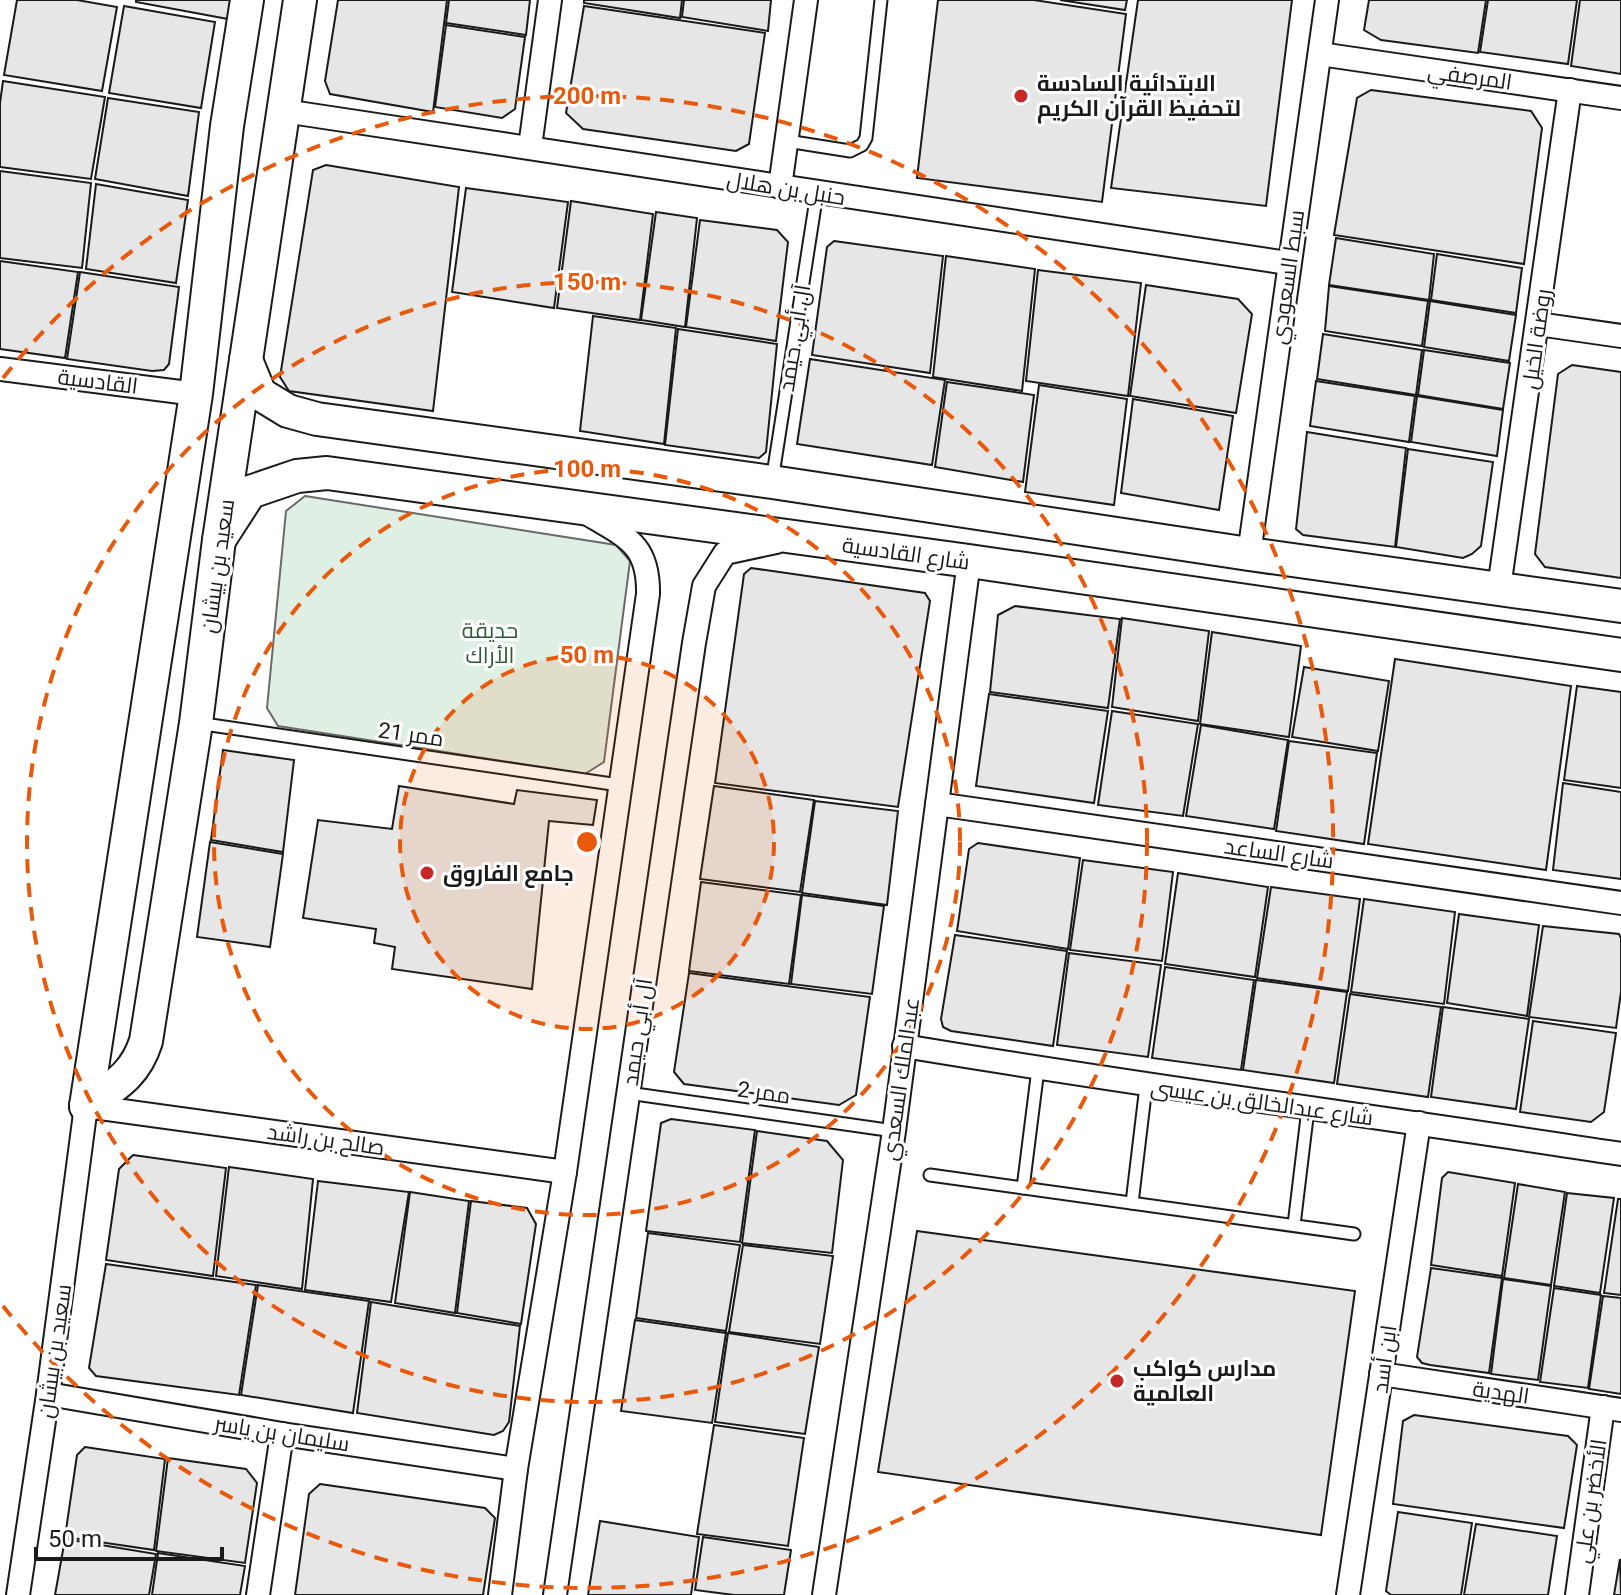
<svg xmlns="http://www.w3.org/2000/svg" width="1621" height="1595" font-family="Roboto,Cairo,sans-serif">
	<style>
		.green { fill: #e0efe3; stroke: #6a6a6a; stroke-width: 2 }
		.building { fill: #e6e6e6; stroke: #1a1a1a; stroke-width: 2 }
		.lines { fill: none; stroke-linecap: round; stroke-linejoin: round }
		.lane-casing { stroke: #1a1a1a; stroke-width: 15 }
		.street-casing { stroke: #1a1a1a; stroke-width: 26 }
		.secondary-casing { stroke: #1a1a1a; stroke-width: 36 }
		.lane { stroke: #fff; stroke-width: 11 }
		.street { stroke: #fff; stroke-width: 22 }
		.secondary { stroke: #fff; stroke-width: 32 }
		.ring { fill: none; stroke: #e8590c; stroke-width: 4; stroke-dasharray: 14 10 }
		.poi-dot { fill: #c62828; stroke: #fff; stroke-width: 3 }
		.labels { text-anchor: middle; stroke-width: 6; stroke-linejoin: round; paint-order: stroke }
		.street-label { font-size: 22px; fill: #1a1a1a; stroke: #fff }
		.poi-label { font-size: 22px; font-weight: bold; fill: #1a1a1a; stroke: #fff; text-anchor: start }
		.park-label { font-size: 22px; fill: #2b5a34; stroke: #fff }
		.centre { fill: #e8590c; stroke: #fff; stroke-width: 4 }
		.ring-label { font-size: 24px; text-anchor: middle; font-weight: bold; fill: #e8590c; stroke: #fff; stroke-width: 6; stroke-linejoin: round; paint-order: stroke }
	</style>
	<rect width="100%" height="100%" fill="#fff"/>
	<path class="green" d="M305,496L616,545L630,561L604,762L585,774L278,726L267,708L286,511Z"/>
	<g class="building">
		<path d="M17,0H77L117,7L102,91L4,75Z"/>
		<path d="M136,0H231L228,19L136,2Z"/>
		<path d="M338,0H447L433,112L330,94L325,81Z"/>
		<path d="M449,0H530L526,35L446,23Z"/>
		<path d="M584,0H682L680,18L584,3Z"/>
		<path d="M684,0H771L768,31L682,17Z"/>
		<path d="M938,0H1034L1126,14L1102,202L917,178Z"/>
		<path d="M1060,0H1127L1125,10Z"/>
		<path d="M1138,0H1292L1266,206L1111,188Z"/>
		<path d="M1369,0H1486L1478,53L1381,40L1364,30Z"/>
		<path d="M1488,0H1577L1568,64L1480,52Z"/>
		<path d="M1580,0H1621V74L1571,66Z"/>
		<path d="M124,6L215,22L201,108L109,93Z"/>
		<path d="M584,6L765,33L749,144L736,151L583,129L566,113Z"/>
		<path d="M446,25L525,37L515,109L502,118L435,107Z"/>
		<path d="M3,81L105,97L91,179L0,167V103Z"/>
		<path d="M1371,90L1531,111L1542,128L1524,264L1334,235L1357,98Z"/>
		<path d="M108,98L199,112L188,196L95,179Z"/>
		<path d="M326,165L459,187L433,411L289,391L280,377L313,170Z"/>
		<path d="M0,171L91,183L82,268L0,258Z"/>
		<path d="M96,184L188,200L176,283L86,269Z"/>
		<path d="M466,188L568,202L554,308L452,292Z"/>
		<path d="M571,201L653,214L640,320L557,308Z"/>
		<path d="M656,212L697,218L685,327L641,320Z"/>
		<path d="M700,220L777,230L788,242L776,341L686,327Z"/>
		<path d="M1336,238L1434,254L1429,300L1329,285Z"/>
		<path d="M834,241L943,256L930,373L812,355L827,247Z"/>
		<path d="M1437,254L1522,268L1516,313L1431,300Z"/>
		<path d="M946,256L1035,269L1022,391L933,377Z"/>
		<path d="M0,261L78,272L65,358L0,349Z"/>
		<path d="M1038,270L1141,283L1128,396L1026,381Z"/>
		<path d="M80,272L179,287L169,364L164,370L152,371L67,359Z"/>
		<path d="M1146,285L1238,299L1252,314L1236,413L1130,396Z"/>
		<path d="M1329,286L1428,301L1422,346L1325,331Z"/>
		<path d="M1430,301L1516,315L1509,361L1424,347Z"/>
		<path d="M593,316L676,328L664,444L580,431Z"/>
		<path d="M678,329L777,344L766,452L759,458L665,445Z"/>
		<path d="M1323,334L1422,350L1416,395L1317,379Z"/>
		<path d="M1424,350L1510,363L1503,409L1418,395Z"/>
		<path d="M810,359L945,380L932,465L797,444Z"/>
		<path d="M1572,365L1621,372V578L1545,567L1535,554L1558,374Z"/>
		<path d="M1316,381L1415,396L1409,442L1310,426Z"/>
		<path d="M947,382L1034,395L1023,482L935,467Z"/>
		<path d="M1039,385L1127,399L1114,505L1025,492Z"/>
		<path d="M1417,396L1503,410L1497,456L1411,442Z"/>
		<path d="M1133,399L1233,416L1219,510L1121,493Z"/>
		<path d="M1307,432L1406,448L1395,547L1303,535L1296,529Z"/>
		<path d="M1408,449L1493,462L1481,546L1472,554L1463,558L1396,547Z"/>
		<path d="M751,568L925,593L930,601L898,807L715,783L744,574Z"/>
		<path d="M1015,606L1120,619L1108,708L990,692L998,615Z"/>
		<path d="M1122,618L1209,631L1198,721L1112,707Z"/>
		<path d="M1212,632L1301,646L1289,737L1200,724Z"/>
		<path d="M1395,659L1571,686L1546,870L1368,844Z"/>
		<path d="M1304,667L1389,681L1378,751L1292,737Z"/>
		<path d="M1577,686L1621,692V788L1564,780Z"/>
		<path d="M989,694L1108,711L1094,803L976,786Z"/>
		<path d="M1112,711L1198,724L1183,816L1098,805Z"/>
		<path d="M1201,725L1288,740L1274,829L1186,816Z"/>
		<path d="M1289,741L1377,753L1364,844L1276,831Z"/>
		<path d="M223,750L294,760L283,852L211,840Z"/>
		<path d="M1563,783L1621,792V879L1553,870Z"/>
		<path d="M399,786L514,804L517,790L597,800L593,825L549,821L532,989L392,969L395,947L374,943L376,929L303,918L318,820L392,829Z"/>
		<path d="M714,786L814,800L800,892L700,879Z"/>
		<path d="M815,801L898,811L887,905L802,893Z"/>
		<path d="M210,842L283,854L270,947L197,937Z"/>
		<path d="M978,843L1080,858L1068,949L957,931L969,849Z"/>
		<path d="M1083,860L1173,872L1162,961L1070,950Z"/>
		<path d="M1178,873L1268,887L1255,977L1165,964Z"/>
		<path d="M701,882L801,895L789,984L689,971Z"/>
		<path d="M1271,887L1360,899L1348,991L1257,978Z"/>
		<path d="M802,895L884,906L872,994L791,984Z"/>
		<path d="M1364,899L1455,912L1444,1004L1351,992Z"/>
		<path d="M1459,914L1539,925L1527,1016L1447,1003Z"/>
		<path d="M1543,926L1619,934L1621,938V992L1616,1028L1529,1017Z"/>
		<path d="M955,935L1067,951L1053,1046L951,1031L943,1027L941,1019Z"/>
		<path d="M1069,953L1161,965L1148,1057L1057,1045Z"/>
		<path d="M1165,967L1254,980L1241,1070L1152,1058Z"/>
		<path d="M689,973L870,997L856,1095L839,1105L684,1084L674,1072Z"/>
		<path d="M1256,980L1347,992L1334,1083L1243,1070Z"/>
		<path d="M1350,994L1441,1007L1428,1097L1337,1084Z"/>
		<path d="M1443,1007L1529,1019L1516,1109L1431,1097Z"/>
		<path d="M1533,1021L1616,1033L1604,1112L1591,1122L1520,1112Z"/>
		<path d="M671,1119L755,1130L740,1242L646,1231L661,1123Z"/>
		<path d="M757,1131L827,1141L843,1160L832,1253L742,1243Z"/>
		<path d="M133,1155L226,1168L213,1276L106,1260L119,1169Z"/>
		<path d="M229,1167L313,1179L302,1289L216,1276Z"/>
		<path d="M1448,1172L1515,1183L1502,1276L1431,1265L1442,1178Z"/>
		<path d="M318,1181L409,1192L391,1302L305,1290Z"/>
		<path d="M1518,1184L1565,1192L1551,1285L1504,1278Z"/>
		<path d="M410,1192L469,1201L455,1313L395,1303Z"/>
		<path d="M1567,1193L1614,1198L1600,1293L1554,1286Z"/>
		<path d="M1618,1199H1621V1295L1604,1293Z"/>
		<path d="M471,1201L527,1208L536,1224L521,1324L457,1313Z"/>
		<path d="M917,1231L1355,1291L1321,1535L878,1472Z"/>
		<path d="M648,1233L740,1245L726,1331L636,1318Z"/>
		<path d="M743,1245L833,1256L820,1344L729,1332Z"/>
		<path d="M106,1264L256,1285L239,1395L96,1376L89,1368Z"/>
		<path d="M1431,1268L1502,1278L1489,1373L1430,1365L1422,1363L1417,1357Z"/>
		<path d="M1503,1279L1551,1286L1538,1380L1491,1374Z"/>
		<path d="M258,1285L369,1301L353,1413L241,1395Z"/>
		<path d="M1554,1288L1601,1295L1588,1388L1540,1382Z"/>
		<path d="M1603,1296L1621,1298V1394L1589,1389Z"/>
		<path d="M371,1302L520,1326L509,1422L503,1431L494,1435L357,1413Z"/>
		<path d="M635,1320L726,1333L712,1423L621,1411Z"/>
		<path d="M728,1333L819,1347L805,1434L715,1422Z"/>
		<path d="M1414,1415L1568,1436L1577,1445L1564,1528L1393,1504L1403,1421Z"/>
		<path d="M714,1425L804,1438L788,1546L697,1534Z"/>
		<path d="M85,1447L165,1459L154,1550L65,1537L77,1455Z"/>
		<path d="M168,1458L246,1469L257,1483L245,1563L156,1551Z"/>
		<path d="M320,1484L485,1508L495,1518L483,1595H295L309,1494Z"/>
		<path d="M1398,1512L1472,1523L1461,1595H1391L1386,1591Z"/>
		<path d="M600,1521L699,1537L691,1595H588Z"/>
		<path d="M1476,1524L1557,1536L1548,1595H1464Z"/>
		<path d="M703,1537L791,1550L784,1595H734L695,1590Z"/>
		<path d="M65,1539L156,1554L149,1595H55Z"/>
		<path d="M158,1553L245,1566L240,1595H152Z"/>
		<path d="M1620,1559L1621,1595H1614Z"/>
	</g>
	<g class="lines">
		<defs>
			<g id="lane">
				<path d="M787,141L850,151L862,145L866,138L881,0"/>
				<path d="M772,481L817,193"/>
				<path d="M197,723L619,785"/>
				<path d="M628,1093L894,1131"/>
				<path d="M930,1175L1354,1234"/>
				<path d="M1023,1188L1038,1069"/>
				<path d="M1132,1203L1146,1086"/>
				<path d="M1294,1225L1308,1109"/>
			</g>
			<g id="street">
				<path d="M1320,54L1621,98"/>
				<path d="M284,111L1288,263"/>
				<path d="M530,147L550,0"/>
				<path d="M780,187L806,0"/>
				<path d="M1538,324L1621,336"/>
				<path d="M0,369L196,394"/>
				<path d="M1249,554L1327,0"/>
				<path d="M1499,588L1570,90"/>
				<path d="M937,804L1621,903"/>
				<path d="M904,1046C1142,1086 1382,1117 1621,1154"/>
				<path d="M1381,1374L1621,1410"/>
				<path d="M48,1394L282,1434L516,1469"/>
				<path d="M18,1595L48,1394L86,1106L565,1172"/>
				<path d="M258,1595L282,1434"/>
				<path d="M500,1595L516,1469L565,1172L648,594C649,544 626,537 588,514"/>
				<path d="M555,1595L694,643L704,586L725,553L776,542"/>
				<path d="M824,1595L894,1131L969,561"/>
				<path d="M1348,1595L1419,1123"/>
				<path d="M1577,1595L1603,1407"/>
			</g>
			<g id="secondary">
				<path d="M246,360L260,394L288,411L317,419L772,482L1249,554L1621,606"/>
				<path d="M219,540L250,492L297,476L327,473L969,561L1621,655"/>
				<path d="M86,1106C114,1086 135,1076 146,1041L196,723L219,540L300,0"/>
				<path d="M86,1106L196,394L227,126L247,0"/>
			</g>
		</defs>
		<use href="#lane" class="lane-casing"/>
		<use href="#street" class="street-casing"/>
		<use href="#secondary" class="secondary-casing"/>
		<use href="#lane" class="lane"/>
		<use href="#street" class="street"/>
		<use href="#secondary" class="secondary"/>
	</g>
	<circle cx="587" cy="842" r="187" fill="#e8590c" fill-opacity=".12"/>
	<g class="ring">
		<circle cx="587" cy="842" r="187"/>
		<circle cx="587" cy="842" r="373"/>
		<circle cx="587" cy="842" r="560"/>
		<path d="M3 378A746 746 0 1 1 3 1306"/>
	</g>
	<g class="poi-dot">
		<circle cx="1021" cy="96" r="8"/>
		<circle cx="427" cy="873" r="8"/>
		<circle cx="1117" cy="1381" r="8"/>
	</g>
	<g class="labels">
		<g class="street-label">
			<text transform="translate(1470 76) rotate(8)" y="8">المرصفي</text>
			<text transform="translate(786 188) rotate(9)" y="8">حنبل بن هلال</text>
			<text transform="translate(1287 277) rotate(-82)" y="8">سبط السعودي</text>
			<text transform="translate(794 338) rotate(-81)" y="8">آل أبي حيمد</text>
			<text transform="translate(1536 339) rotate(-82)" y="8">روضة الخيل</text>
			<text transform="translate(98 381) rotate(7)" y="8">القادسية</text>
			<text transform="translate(906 553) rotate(8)" y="8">شارع القادسية</text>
			<text transform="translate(217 566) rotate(-82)" y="8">سعيد بن بيشان</text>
			<text transform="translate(411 734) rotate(8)" y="8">ممر 21</text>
			<text transform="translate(1279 853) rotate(8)" y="8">شارع الساعد</text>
			<text transform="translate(637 1032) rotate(-82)" y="8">آل أبي حيمد</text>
			<text transform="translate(900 1079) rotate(-82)" y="8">عبدالملك السعدي</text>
			<text transform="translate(764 1092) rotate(8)" y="8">ممر 2</text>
			<text transform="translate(1262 1102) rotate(8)" y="8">شارع عبدالخالق بن عيسى</text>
			<text transform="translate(326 1139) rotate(8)" y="8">صالح بن راشد</text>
			<text transform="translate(54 1351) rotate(-82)" y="8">سعيد بن بيشان</text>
			<text transform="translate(1384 1359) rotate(-82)" y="8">ابن أسد</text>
			<text transform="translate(1501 1392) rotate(8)" y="8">الهدية</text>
			<text transform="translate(282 1433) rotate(9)" y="8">سليمان بن ياسر</text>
			<text transform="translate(1590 1501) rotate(-82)" y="8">الأخضر بن علي</text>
		</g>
		<g class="poi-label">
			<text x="1037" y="91">الابتدائية السادسة<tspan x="1037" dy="25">لتحفيظ القرآن الكريم</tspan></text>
			<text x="443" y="881">جامع الفاروق</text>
			<text x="1133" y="1376">مدارس كواكب<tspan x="1133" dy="25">العالمية</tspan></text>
		</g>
		<g class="park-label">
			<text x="490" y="638">حديقة<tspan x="490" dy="25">الأراك</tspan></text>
		</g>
	</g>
	<circle cx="587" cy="842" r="12" class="centre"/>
	<g class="ring-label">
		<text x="587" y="104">200 m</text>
		<text x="587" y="290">150 m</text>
		<text x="587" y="477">100 m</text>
		<text x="587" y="663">50 m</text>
	</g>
	<path d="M36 1547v12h186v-12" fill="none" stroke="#1a1a1a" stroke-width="4"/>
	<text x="48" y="1547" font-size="24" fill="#1a1a1a" stroke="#ffffff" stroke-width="6" paint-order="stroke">50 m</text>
</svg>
